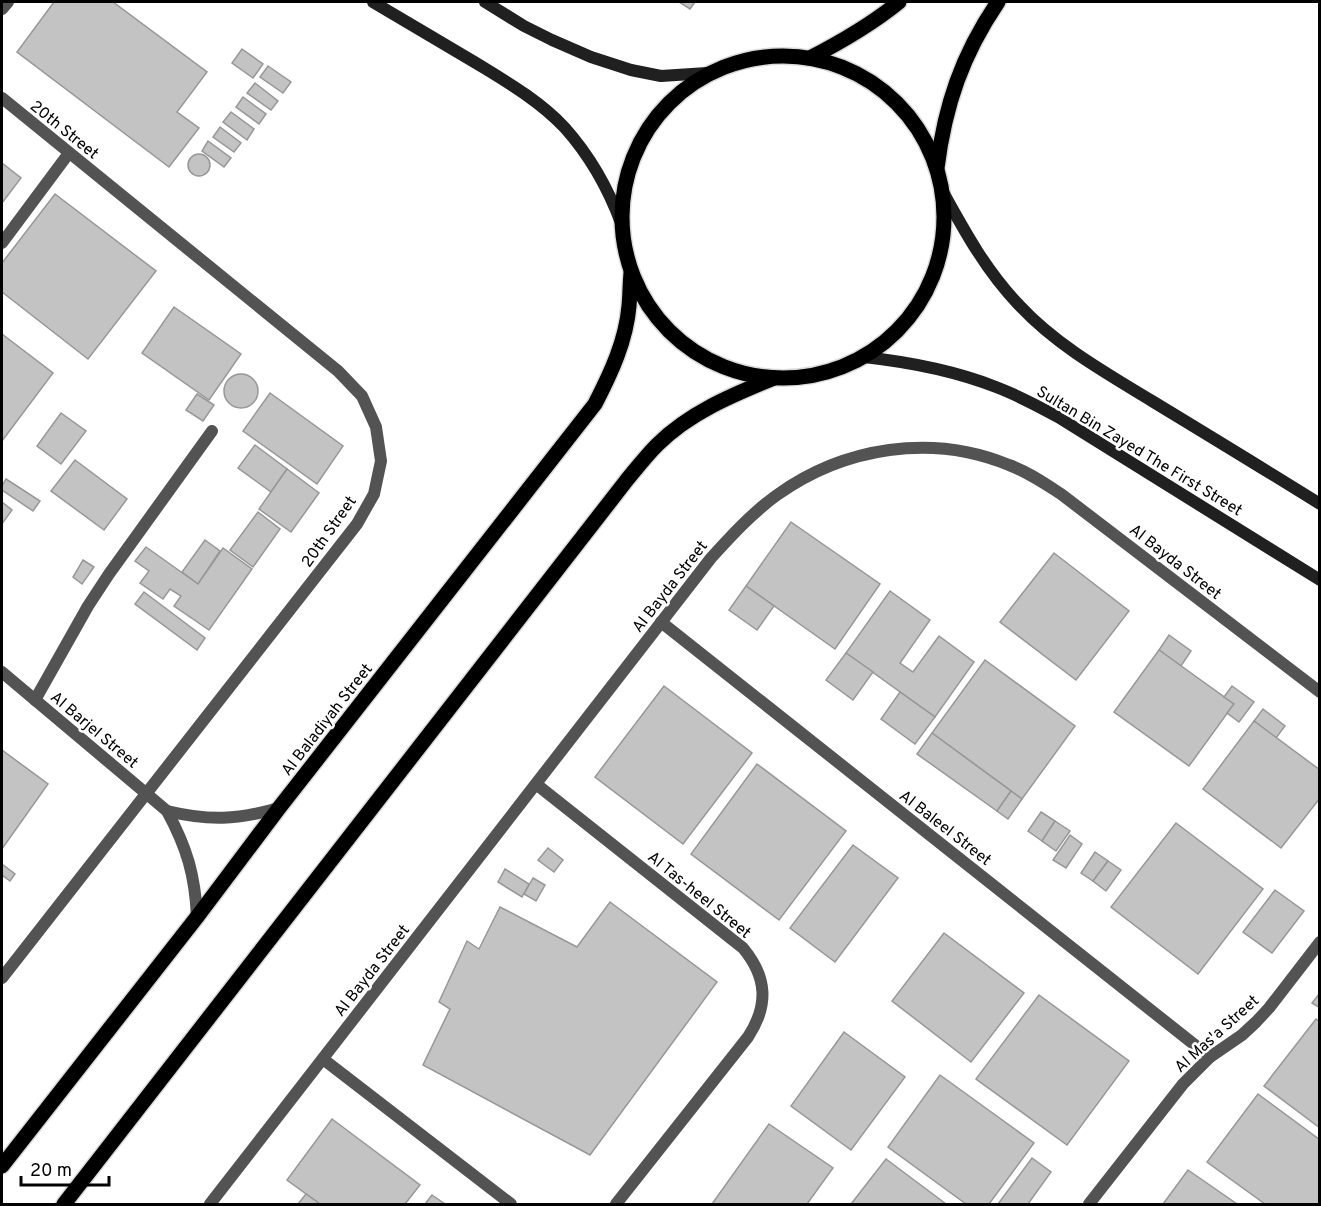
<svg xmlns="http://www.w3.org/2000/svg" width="1321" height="1206" font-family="Overpass,sans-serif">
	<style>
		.building { fill: #c3c3c3; stroke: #979797; stroke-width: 1.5 }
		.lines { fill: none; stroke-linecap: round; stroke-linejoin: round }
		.primary-casing { stroke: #dbdbdb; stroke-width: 18 }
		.lane { stroke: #535353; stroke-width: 12 }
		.street { stroke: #535353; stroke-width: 12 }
		.secondary { stroke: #202020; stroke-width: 12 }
		.primary { stroke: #000; stroke-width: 15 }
		.labels { text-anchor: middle; stroke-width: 5; stroke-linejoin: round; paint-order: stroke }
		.street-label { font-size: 16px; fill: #000; stroke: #fff }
	</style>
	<rect width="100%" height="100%" fill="#fff"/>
	<g class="building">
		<path d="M54,2H113L207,72L177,112L199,128L169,167L17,52Z"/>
		<path d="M679,2H695L690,9Z"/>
		<path d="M242,49L263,64L253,78L232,63Z"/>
		<path d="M268,66L291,82L283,93L260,77Z"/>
		<path d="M255,83L278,101L271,110L247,93Z"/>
		<path d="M243,97L266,114L259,124L236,107Z"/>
		<path d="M231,112L254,129L247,140L223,122Z"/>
		<path d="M220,127L241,143L234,152L213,137Z"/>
		<path d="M208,141L231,158L224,167L202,151Z"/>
		<circle cx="199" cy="165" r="11"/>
		<path d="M2,163L21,178L2,203Z"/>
		<path d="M55,194L156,271L88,359L2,292V263Z"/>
		<path d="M174,307L241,354L209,400L142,353Z"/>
		<path d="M2,334L53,373L2,441Z"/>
		<circle cx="241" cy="391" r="17"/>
		<path d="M270,393L343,446L317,484L243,431Z"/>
		<path d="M197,394L214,405L203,421L186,410Z"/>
		<path d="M61,413L86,431L61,464L37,446Z"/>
		<path d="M255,445L287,469L271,492L238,468Z"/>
		<path d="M75,460L127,499L104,530L51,491Z"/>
		<path d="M287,469L319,493L291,532L259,509Z"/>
		<path d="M6,479L40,501L33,511L2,490V486Z"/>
		<path d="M2,502L12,510L2,524Z"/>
		<path d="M258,512L280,529L253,567L230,550Z"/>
		<path d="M791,522L880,584L835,649L746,586Z"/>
		<path d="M205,540L220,551L198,584L182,572Z"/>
		<path d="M146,547L198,584L223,548L252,569L209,630L174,606L181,596L170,589L163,599L140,583L149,571L135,561Z"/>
		<path d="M1054,553L1129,611L1076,680L1000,622Z"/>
		<path d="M83,560L94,567L82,584L73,577Z"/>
		<path d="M746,586L774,606L757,630L729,610Z"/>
		<path d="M890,591L930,620L900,663L913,672L939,636L974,662L935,717L846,653Z"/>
		<path d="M144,592L205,638L197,650L135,604Z"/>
		<path d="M1169,635L1191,651L1181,666L1159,650Z"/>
		<path d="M1159,650L1234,704L1189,766L1114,712Z"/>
		<path d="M846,653L873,672L853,700L826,680Z"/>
		<path d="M985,660L1075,726L1022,799L932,733Z"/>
		<path d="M664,686L752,753L683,844L595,777Z"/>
		<path d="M1232,686L1254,702L1239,722L1227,713L1234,704L1224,697Z"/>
		<path d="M900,692L935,717L915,744L881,719Z"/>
		<path d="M1263,709L1285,726L1276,738L1254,721Z"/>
		<path d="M1254,721L1320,770V798L1281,848L1203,789Z"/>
		<path d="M932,733L1011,791L997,811L917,754Z"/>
		<path d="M2,750L48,784L2,849Z"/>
		<path d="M757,764L846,831L779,920L691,854Z"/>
		<path d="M1011,791L1022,799L1008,819L997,811Z"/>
		<path d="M1041,812L1055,821L1042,841L1028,831Z"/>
		<path d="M1055,821L1070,831L1056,851L1042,841Z"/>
		<path d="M1176,823L1263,889L1198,974L1111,907Z"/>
		<path d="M1070,835L1082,844L1066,868L1053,860Z"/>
		<path d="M853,845L898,878L835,962L790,928Z"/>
		<path d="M548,848L563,860L554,872L538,860Z"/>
		<path d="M1095,852L1108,861L1093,881L1081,873Z"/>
		<path d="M1108,861L1121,870L1106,891L1093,881Z"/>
		<path d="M2,864L15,874L10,881L2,875Z"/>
		<path d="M505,869L529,884L522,897L498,882Z"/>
		<path d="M533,878L545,885L536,901L524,894Z"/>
		<path d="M1275,890L1304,911L1272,953L1243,932Z"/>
		<path d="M610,902L717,982L590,1155L423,1065L450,1009L439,1002L467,941L479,949L500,907L577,947Z"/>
		<path d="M944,933L1024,993L971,1062L892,1001Z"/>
		<path d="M1320,993V1008L1312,1003Z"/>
		<path d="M1039,995L1129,1061L1067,1145L976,1079Z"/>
		<path d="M1316,1019L1320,1022V1128L1264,1086Z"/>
		<path d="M844,1032L905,1077L851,1150L791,1106Z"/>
		<path d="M940,1075L1034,1143L989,1204H966L888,1147Z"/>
		<path d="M1258,1094L1320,1140V1204H1265L1207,1162Z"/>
		<path d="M332,1119L420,1185L405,1204H320L287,1180Z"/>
		<path d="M769,1124L833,1168L807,1204H712Z"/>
		<path d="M1032,1158L1051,1172L1028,1204H998Z"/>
		<path d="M886,1159L946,1204H851Z"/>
		<path d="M1188,1170L1237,1204H1163Z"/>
		<path d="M306,1194L320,1204H298Z"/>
		<path d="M432,1195L445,1204H425Z"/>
	</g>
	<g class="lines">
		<defs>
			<g id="primary">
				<circle cx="783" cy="217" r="161"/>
				<path d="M810,58C841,42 872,24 899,2"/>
				<path d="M937,168C945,105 962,55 998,2"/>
				<path d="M2,1166L197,917L279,808L595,404C611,373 626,341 629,306C630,295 630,284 631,273"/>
				<path d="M64,1204L626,481C636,469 646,456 657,445C689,413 732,395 774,378"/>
			</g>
		</defs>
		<use href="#primary" class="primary-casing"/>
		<path class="lane" d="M35,700L88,606L109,574L212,431"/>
		<g class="street">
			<path d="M2,9L8,2"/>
			<path d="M2,98L338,371L362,396L376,427L381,461L374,494L357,524L2,978"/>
			<path d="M2,243L69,153"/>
			<path d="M661,622L1210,1057"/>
			<path d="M2,672L167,811C187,848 195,875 197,917"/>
			<path d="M536,784L743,948C767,977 769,1005 748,1037L616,1204"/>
			<path d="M167,811C209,821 237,820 279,808"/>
			<path d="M323,1059L511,1204"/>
			<path d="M210,1204L711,558C731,536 752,513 777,495C844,447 932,433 1009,465C1028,472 1044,483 1061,494L1320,692"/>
			<path d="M1089,1204L1183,1084L1210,1057L1242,1035L1256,1022L1269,1008L1320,942"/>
		</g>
		<g class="secondary">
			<path d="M373,2C407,22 442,43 476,63C507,82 540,101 565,128C590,156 608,188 621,223"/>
			<path d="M485,2L524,26L552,40L591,57L631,70L661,76L707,73"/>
			<path d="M943,192C965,232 987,272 1019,305C1056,345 1106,373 1152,401C1208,435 1264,469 1320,504"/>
			<path d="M864,357C909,362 953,370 996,387C1017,395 1038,406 1058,417L1320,580"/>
		</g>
		<use href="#primary" class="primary"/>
	</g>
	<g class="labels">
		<g class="street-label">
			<text transform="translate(65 129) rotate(39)" y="6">20th Street</text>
			<text transform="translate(1140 450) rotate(31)" y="6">Sultan Bin Zayed The First Street</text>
			<text transform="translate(328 531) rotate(-55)" y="6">20th Street</text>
			<text transform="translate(1176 561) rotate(38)" y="6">Al Bayda Street</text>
			<text transform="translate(669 586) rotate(-52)" y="6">Al Bayda Street</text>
			<text transform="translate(326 719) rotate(-52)" y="6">Al Baladiyah Street</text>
			<text transform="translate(95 729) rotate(40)" y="6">Al Barjel Street</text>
			<text transform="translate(946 827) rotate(38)" y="6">Al Baleel Street</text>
			<text transform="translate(700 894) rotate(39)" y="6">Al Tas-heel Street</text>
			<text transform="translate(371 970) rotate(-52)" y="6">Al Bayda Street</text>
			<text transform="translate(1216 1033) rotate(-42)" y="6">Al Mas'a Street</text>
		</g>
	</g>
	<rect width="1321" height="1206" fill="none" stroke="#000000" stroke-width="6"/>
	<path d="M21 1176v9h88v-9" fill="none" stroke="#000000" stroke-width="3"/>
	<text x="30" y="1176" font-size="18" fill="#000000" stroke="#ffffff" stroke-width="4.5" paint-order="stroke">20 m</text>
</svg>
